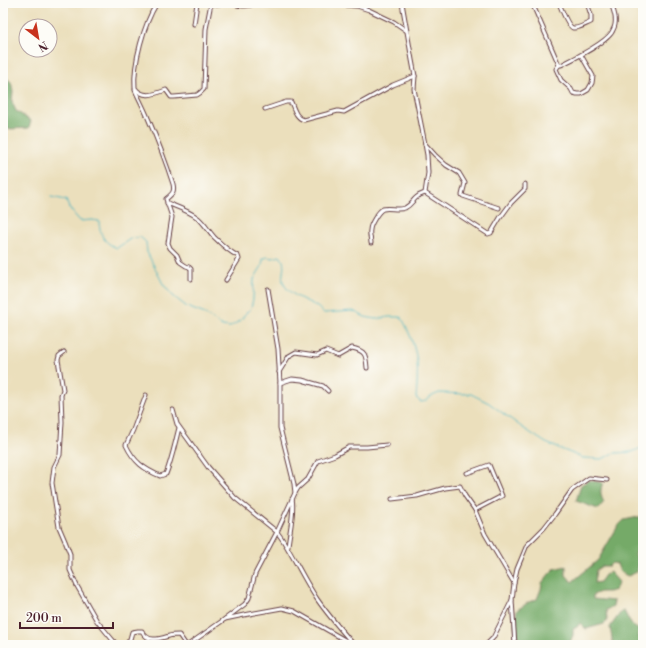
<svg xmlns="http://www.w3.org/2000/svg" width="646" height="648" font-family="'Libre Bodoni',serif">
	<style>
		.forest { fill: #74aa68; stroke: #5f644a }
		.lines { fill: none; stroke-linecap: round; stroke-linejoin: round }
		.stream { stroke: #43b2bf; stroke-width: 1 }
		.minor-casing { stroke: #623c41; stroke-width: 5 }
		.minor { stroke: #fff; stroke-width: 3 }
	</style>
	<rect width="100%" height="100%" fill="#fdfcf7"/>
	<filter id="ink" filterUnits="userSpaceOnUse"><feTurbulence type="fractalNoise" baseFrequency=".025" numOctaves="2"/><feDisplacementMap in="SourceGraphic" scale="8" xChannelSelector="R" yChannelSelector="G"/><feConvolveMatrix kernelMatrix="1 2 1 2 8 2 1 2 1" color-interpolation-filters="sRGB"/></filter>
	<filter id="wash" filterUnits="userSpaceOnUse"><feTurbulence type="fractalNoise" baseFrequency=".012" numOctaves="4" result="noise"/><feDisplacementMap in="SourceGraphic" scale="16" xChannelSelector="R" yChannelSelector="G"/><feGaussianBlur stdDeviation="0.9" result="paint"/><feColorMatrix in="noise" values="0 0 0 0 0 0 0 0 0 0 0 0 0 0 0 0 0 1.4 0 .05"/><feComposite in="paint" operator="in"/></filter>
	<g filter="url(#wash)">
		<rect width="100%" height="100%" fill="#ebdfbc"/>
		<g class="forest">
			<path d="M3,74L11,82L13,91L12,102L16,111L31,121L29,128L7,129L3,130Z"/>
			<path d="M589,480L603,483C600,489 600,496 604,502L598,509L576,501L581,485Z"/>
			<path d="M643,516V545L636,550L635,554L639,562L637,572L628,576C621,573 619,571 617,564L612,563L609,566H602L596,570L594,583L600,582L605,575L610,572L619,582L615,590L609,592H600L593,595V599L614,601L613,606L606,610L607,620L604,624L586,629L580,623L577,627L573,629V635L570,643L565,645L519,644L515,623L517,610L529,602L537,599L541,589L542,583L550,573L554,569L566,566V575L572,582L598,560L618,526L624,520Z"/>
			<path d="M624,611C628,618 631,627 640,630L638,637L643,636V645H613L610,627L621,612Z"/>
		</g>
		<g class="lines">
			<path class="stream" d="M51,197L66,200L69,208L80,221L92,220L99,221C100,235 103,242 117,248L130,239L140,237L146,242L147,252L163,284L173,296L187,307L205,314L222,326L230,327L241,320L245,314L251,308L253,299L254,279L262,266L263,259L267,257L273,258L280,256C289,266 278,276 285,286C294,298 305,299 317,307C319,308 321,311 324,313L353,311L365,317L375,319L389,317H401C408,327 416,350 417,362C418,374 417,386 416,398L421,402L426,401L432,396L439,393L471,394L489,403L523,428L546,443L583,458L602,459L614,453L632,452L643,447"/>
		</g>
	</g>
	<g filter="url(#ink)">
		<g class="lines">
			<defs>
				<g id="minor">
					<path d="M157,3C144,24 133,63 135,88C143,99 155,94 166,90L171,97H174L197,95L200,93L204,89L206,29L211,3"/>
					<path d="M212,3L217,4L225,3"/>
					<path d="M229,3C237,5 248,8 255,3"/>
					<path d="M333,3L344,5L357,6L369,10L394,22L407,31"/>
					<path d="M402,3L412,60L415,76L414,89L425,144L435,155L446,165L459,173L465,183L462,195L463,196L499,208"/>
					<path d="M532,3L559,65L556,69L561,80L571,89L573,93L577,94H581L588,90L592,83L593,76L581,55"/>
					<path d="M559,3C561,8 568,27 573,28C578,29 586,24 591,22V15L587,3"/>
					<path d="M194,24L197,3"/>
					<path d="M559,65H561C573,59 609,42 613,30C618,21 614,12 611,3"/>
					<path d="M135,90C139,99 144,108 148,118C157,139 166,162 173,184C175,192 172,194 166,199L172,217L168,243L170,248L177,255L180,262L186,266L189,267L191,269V279"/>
					<path d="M265,109L286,102H291C294,109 296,118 304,120L338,111L344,112L393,85L415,76"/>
					<path d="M425,193L488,234L491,233L500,218L511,203L525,189V184"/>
					<path d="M167,203C177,207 189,211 198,218C204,223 208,230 214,237C221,244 230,252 238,256L239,259L226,280"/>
					<path d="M371,243C371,239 369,234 370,230C370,225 378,211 383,209C390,207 397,211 405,208C411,205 413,200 417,197C419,195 423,194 425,193L428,173L427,155L425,144"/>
					<path d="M64,352L59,356L58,360L63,390L61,395L62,422L60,455L54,467L52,483L59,527L65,541L70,554V570L77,586L97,621L111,638L117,645"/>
					<path d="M279,372L289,356L296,352L317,355L326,351L338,356L352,348C366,351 366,355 367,368"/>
					<path d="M280,383L292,379L302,380L323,386L328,391"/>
					<path d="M146,395L133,430L126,445C134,462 144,469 160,476L166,474C172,459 175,443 179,428"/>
					<path d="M173,410L177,424L208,467L235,498L277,532C285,542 289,551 295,561C302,574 309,587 317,599C328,615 341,630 354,645"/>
					<path d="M467,473L489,465L502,496L475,510"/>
					<path d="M295,493L298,488L308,479L318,461L335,455L349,447H367L387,445"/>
					<path d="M392,499L417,496L445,488L460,486L465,496L475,510L485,534L514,583"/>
					<path d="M288,546C289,535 295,510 292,499"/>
					<path d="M512,600L515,645"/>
					<path d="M225,619L245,604L249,598L255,574L277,532L295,493L294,484L280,428V383L278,349L268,289"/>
					<path d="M126,645L130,639L132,632L138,631H142C148,643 159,639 169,636C172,635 176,635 179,635L186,645"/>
					<path d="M188,645L225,619L244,615L282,608L294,611L350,643"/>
					<path d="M486,645L493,638L512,600L514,583L517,569L527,545L544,528L555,514L572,490L589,478L607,480"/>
				</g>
			</defs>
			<use href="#minor" class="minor-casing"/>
			<use href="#minor" class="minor"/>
		</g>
	</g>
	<rect width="646" height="648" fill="none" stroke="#fdfcf7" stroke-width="16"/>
	<g transform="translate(38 38) rotate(149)"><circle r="19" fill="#fdfcf7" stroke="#b5a4a5"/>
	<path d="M0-3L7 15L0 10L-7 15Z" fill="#c8321e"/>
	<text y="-6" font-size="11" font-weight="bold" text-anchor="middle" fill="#4a1f2b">N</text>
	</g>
	<path d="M20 622v6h93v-6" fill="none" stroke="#4a1f2b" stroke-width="2"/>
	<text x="26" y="622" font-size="12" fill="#4a1f2b" stroke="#fdfcf7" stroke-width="3" paint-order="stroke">200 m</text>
</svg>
